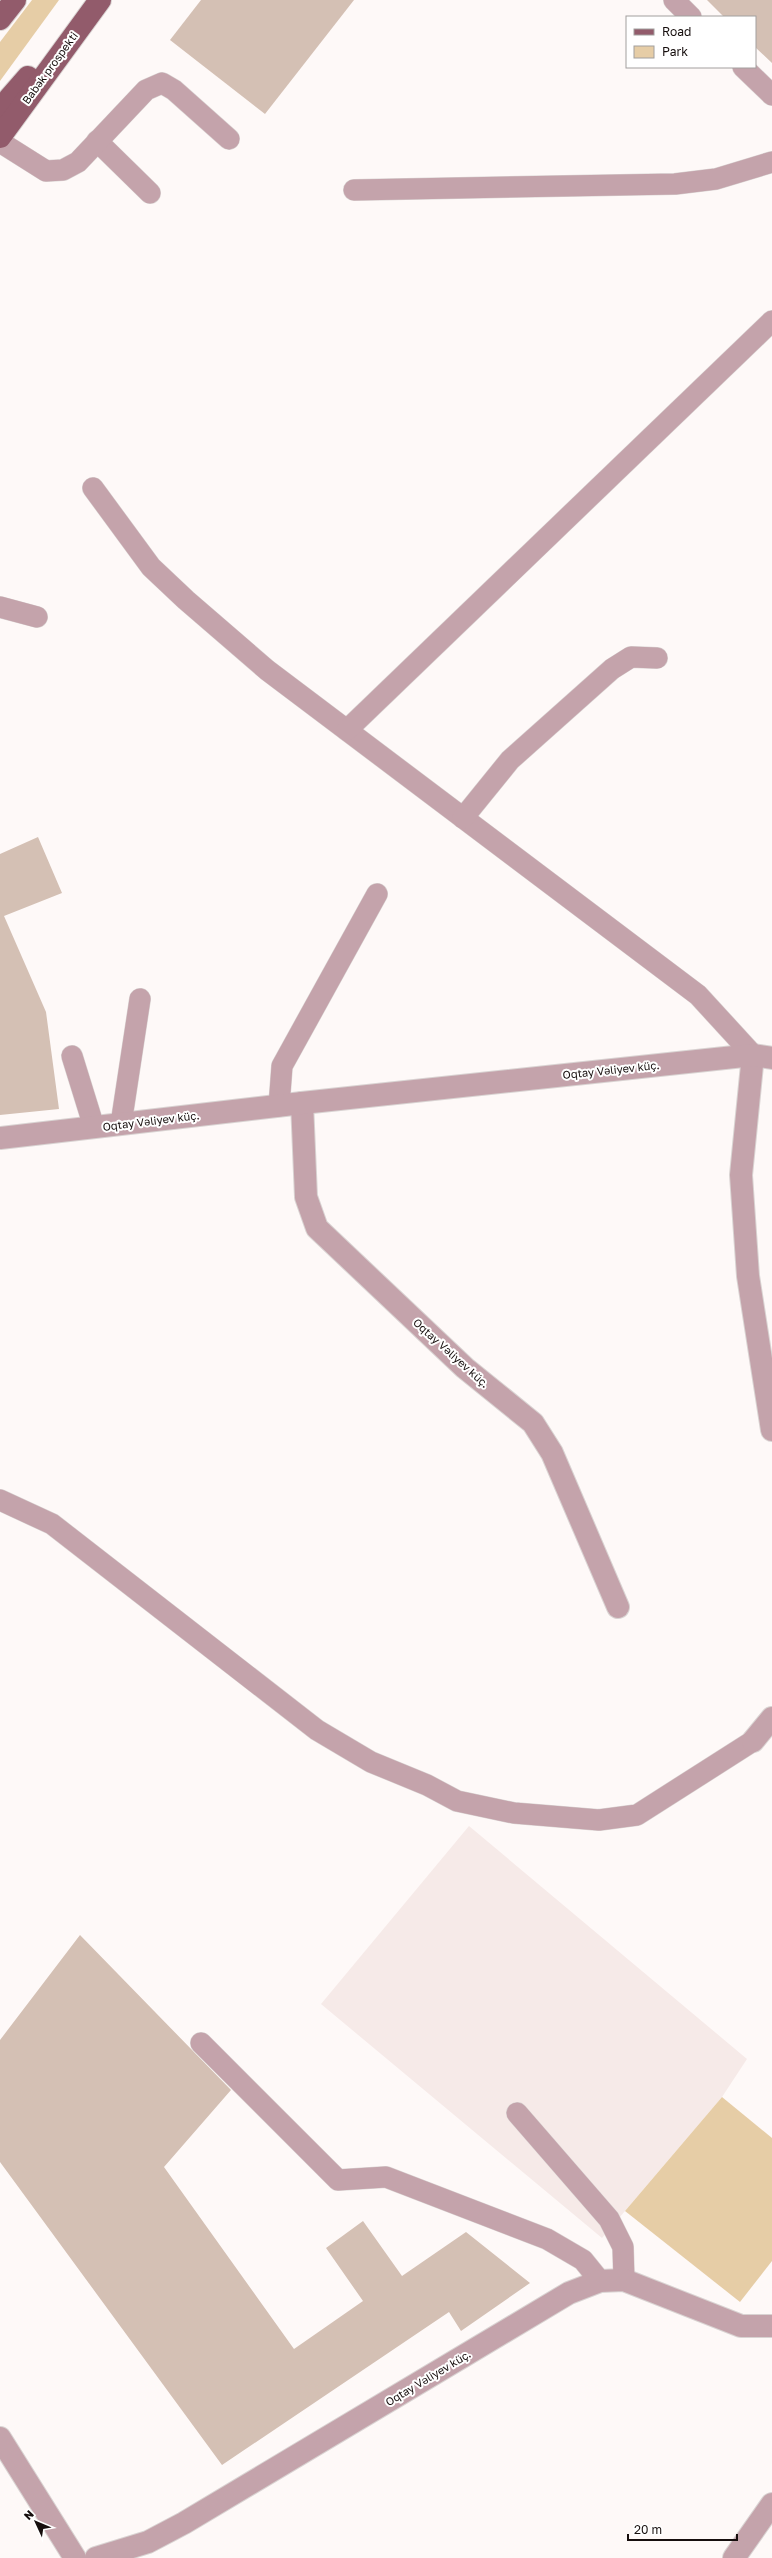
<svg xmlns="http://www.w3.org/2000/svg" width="772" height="2558" font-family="'Golos Text',sans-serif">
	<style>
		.built { fill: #f6eae8 }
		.green { fill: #e6cda6 }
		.building { fill: #d4c0b4 }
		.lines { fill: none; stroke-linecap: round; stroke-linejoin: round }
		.lane-casing { stroke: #d9d3d2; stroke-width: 22 }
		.street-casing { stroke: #d9d3d2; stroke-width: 24 }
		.primary-casing { stroke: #d9d3d2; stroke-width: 24 }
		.lane { stroke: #c4a3ab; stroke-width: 21 }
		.street { stroke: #c4a3ab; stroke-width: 22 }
		.primary { stroke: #925b6b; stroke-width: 22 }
		.labels { text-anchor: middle; stroke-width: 4; stroke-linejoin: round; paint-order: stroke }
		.street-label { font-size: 11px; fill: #160e0d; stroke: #fff }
	</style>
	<rect width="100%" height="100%" fill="#fef9f8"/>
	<path class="built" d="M469,1826L747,2059L722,2097L602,2238L321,2004Z"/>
	<g class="green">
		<path d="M32,0H59L0,81V42Z"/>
		<path d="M722,2097L772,2138V2261L740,2302L625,2211Z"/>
	</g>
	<g class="building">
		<path d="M201,0H354L265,114L170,40Z"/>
		<path d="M707,0H772V63L755,47V17H724Z"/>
		<path d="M38,837L62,893L4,916L46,1012L59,1109L0,1115V854Z"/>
		<path d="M80,1935L231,2090L164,2167L294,2349L363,2301L326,2248L363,2221L402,2276L466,2232L530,2283L461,2331L449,2312L222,2465L0,2162V2040Z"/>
	</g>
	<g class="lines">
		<defs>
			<g id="lane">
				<path d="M674,0L691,17"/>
				<path d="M743,67L772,95"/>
				<path d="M97,141L150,193"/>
				<path d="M0,142L46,171L63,170L78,162L146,90L162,83L174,90L229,139"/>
				<path d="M354,190L675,184L716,179L772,162"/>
				<path d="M93,488L151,567L186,600L267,670L698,995L753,1055"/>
				<path d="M0,607L37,617"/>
				<path d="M347,730L772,321"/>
				<path d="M463,818L510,760L612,669L631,657L657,658"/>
				<path d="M72,1056L94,1127"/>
				<path d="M279,1106L282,1066L377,894"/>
				<path d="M121,1124L140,999"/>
				<path d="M0,1500L52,1524L317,1730L371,1762L427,1785L457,1801L514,1813L599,1820L637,1815L753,1741"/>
				<path d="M201,2043L338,2180L386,2177L547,2239L583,2260L600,2281"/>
				<path d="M517,2113L609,2219L623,2247L624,2280"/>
			</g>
			<g id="street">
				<path d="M753,1055L741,1175L748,1276L772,1430"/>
				<path d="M302,1103L306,1197L317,1228L465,1368L533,1423L552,1453L618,1607"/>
				<path d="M0,1138L302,1103L753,1055L772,1058"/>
				<path d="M753,1741L772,1718"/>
				<path d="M0,2438L75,2558"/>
				<path d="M96,2558L148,2542L184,2523L569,2293L600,2281L624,2280L741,2326H772"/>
				<path d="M734,2558L772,2504"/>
			</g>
			<g id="primary">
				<path d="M0,19L15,0"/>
				<path d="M0,109L28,77"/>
				<path d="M0,137L100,0"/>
			</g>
		</defs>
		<use href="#lane" class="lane-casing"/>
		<use href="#street" class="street-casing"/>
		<use href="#primary" class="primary-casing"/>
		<use href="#lane" class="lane"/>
		<use href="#street" class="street"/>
		<use href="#primary" class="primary"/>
	</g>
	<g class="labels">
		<g class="street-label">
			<text transform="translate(50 68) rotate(-54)" y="4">Babək prospekti</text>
			<text transform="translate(611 1070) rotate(-6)" y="4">Oqtay Vəliyev küç.</text>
			<text transform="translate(151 1121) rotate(-7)" y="4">Oqtay Vəliyev küç.</text>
			<text transform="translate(451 1353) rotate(42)" y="4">Oqtay Vəliyev küç.</text>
			<text transform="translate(428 2378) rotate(-31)" y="4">Oqtay Vəliyev küç.</text>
		</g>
	</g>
	<rect x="626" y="16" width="130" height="52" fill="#ffffff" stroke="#a29f9e"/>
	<rect x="634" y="29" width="20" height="6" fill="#925b6b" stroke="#a29f9e"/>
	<text x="662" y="36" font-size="12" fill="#160e0d">Road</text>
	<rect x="634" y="46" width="20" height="12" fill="#e6cda6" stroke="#a29f9e"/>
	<text x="662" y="56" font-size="12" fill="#160e0d">Park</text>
	<g transform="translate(36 2522) rotate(314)" stroke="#ffffff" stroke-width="3" paint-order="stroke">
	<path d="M0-3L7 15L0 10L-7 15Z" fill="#160e0d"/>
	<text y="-6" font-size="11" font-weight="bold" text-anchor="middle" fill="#160e0d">N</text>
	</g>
	<path d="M628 2534v6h109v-6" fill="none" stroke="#160e0d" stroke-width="2"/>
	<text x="634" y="2534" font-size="12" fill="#160e0d" stroke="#ffffff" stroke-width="3" paint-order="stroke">20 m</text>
</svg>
